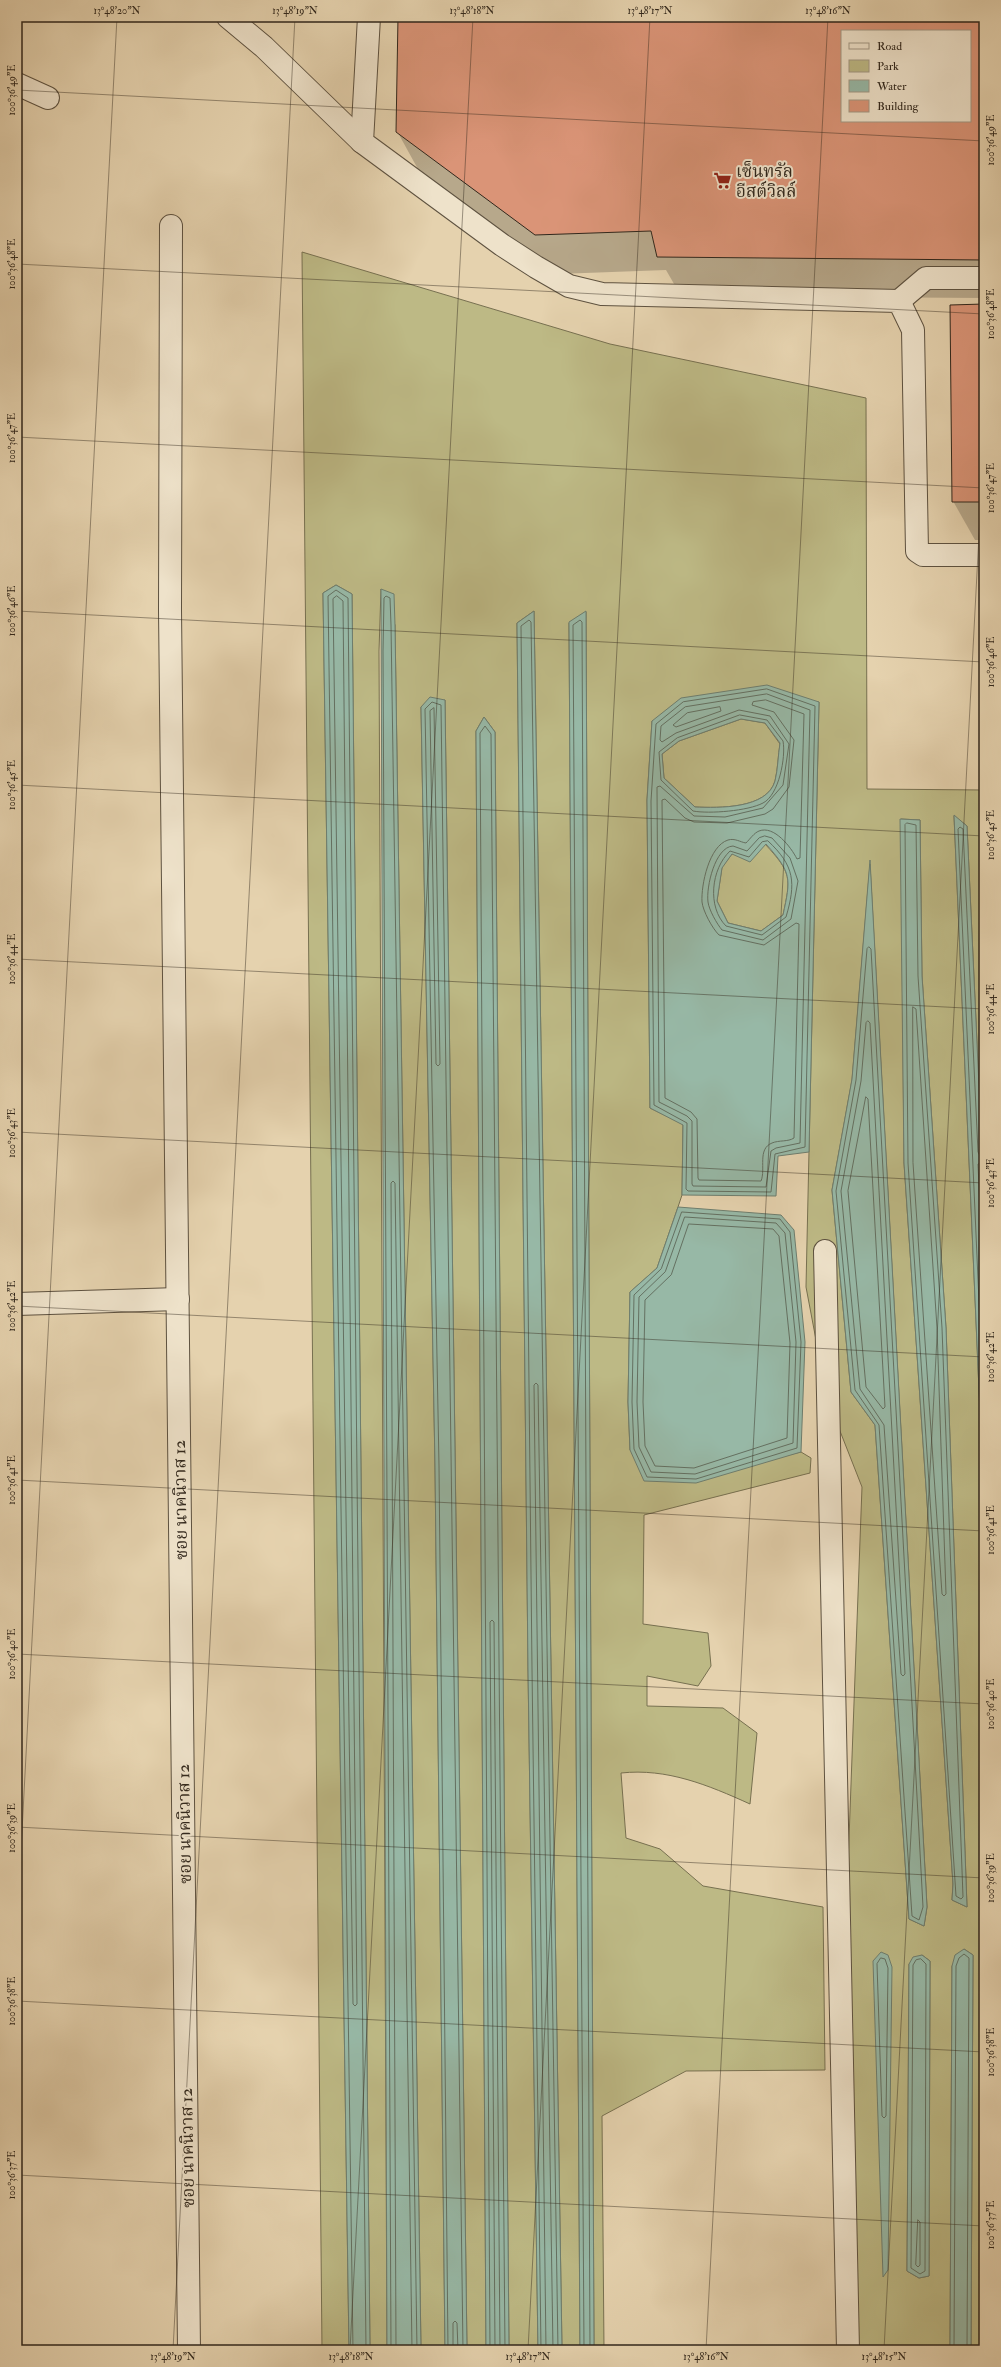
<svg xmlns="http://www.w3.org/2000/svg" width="1001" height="2367" font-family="'IM FELL Double Pica','Noto Serif Thai',serif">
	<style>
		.green { fill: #bdb985; stroke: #777050; fill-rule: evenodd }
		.water { fill: #97b8a6; stroke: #6e7e6f; fill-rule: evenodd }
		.shadow { fill: #0003; fill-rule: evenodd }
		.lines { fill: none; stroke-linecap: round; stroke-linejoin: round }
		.shore { stroke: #647061; stroke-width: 1 }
		.building { fill: #da9477; stroke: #31271c; fill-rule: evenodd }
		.minor-casing { stroke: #5e5240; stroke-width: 24 }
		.minor { stroke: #eee2ca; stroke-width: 22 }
		.ticks { fill: none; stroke: #31271c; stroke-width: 1; stroke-opacity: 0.45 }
		.labels { text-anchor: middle; stroke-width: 4; stroke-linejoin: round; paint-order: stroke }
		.poi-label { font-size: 17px; fill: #31271c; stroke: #eee2ca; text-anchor: start }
		.street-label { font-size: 17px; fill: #31271c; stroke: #eee2ca }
		.neatline { fill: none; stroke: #31271c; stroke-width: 1.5 }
		.ticks-label { font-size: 10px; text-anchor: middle; fill: #31271c }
	</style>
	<rect width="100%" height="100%" fill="#e5d2ae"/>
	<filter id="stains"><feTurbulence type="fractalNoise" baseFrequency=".005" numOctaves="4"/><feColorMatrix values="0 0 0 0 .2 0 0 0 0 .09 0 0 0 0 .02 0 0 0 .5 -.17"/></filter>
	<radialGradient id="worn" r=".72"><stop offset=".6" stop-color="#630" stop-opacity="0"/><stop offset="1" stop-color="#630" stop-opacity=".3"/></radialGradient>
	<g class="green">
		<path d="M302,252L610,344L866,398L867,789L984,790V1195L967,826L954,816L984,1505V2350H971L973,1955L964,1949L952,1966L950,2350H855L847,1893L862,1487L827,1398L806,1287L819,702L652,721L647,800L650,1108L683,1124L682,1195L678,1207L657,1268L630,1292L628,1402L630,1450L788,1455L801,1452L811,1458L810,1473L644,1515L643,1624L708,1633L711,1666L698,1686L647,1676V1706L723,1708L757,1733L750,1804C708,1785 667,1768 621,1773L626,1838L660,1849L703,1886L823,1907L825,2070L686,2071L602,2116L604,2350H594L586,612L569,623L580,2350H562L534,611L517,623L528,1669L538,2350H509L495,732L484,717L476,731L486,2350H467L445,700L421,707L435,1466L445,2350H421L395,625L381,589L379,651L387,2350H370L352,594L336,585L323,593L349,2350H322ZM901,819L920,820L922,976L946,1328L967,1907L952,1900L953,1884L904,1163ZM870,864L927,1907L924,1926L909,1919L875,1425L851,1392L832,1190L852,1080ZM922,1955L930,1961L929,2276L919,2278L907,2271L909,1964Z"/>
		<path d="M741,719L765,723L780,744C778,755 778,769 775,781C767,809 719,808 695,807L664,778L662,754L679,741Z"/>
		<path d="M765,844C792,873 791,878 783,915L761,931L728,923L717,901L722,867L732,854Z"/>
	</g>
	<g class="water">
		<path d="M336,585L352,594L370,2350H349L323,593Z"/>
		<path d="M381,589L394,594L395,625L421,2350H387Z"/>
		<path d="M534,611L562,2350H538L528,1669L517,623Z"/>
		<path d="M586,611L594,2350H580L569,622Z"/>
		<path d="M767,685L819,702L809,1152L778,1156L776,1196L682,1195L683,1125L650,1108L647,800L652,721L681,698ZM741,719L765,723L780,743C778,755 778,769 775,781C767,809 719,808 695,807L664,778L662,754L679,741ZM766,844C792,873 791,878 783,915L761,931L728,923L717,901L722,868L732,854L750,862Z"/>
		<path d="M430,697L445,700L467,2350H445L435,1466L421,707Z"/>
		<path d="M484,717L495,732L509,2350H486L476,731Z"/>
		<path d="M954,815L967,826L984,1195V1505Z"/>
		<path d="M900,819L920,820L922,976L946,1328L967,1907L952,1900L953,1884L904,1163Z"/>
		<path d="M870,860L927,1907L924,1926L909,1919L875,1425L851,1392L832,1190L852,1079Z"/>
		<path d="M678,1207L781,1215L794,1230L805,1342L801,1452L696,1483L644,1481L630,1450L628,1402L630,1292L657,1268Z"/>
		<path d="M964,1949L973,1955L971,2350H950L952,1966L955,1955Z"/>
		<path d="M881,1952L888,1955L892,1967L888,2270L883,2277L873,1961Z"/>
		<path d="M922,1955L930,1961L929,2276L919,2278L907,2271L909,1964L913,1957Z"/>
	</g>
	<g class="shadow">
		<path d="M399,17H984V298L681,296L666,270L558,274L419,171L397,131ZM842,31H970V121H842Z"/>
		<path d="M984,305V540H975L953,501Z"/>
	</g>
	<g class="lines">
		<g class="shore">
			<path d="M337,596L343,601L357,2004L355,2006L353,2004L333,599Z"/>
			<path d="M767,689L815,706L805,1147L775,1154L771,1192L688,1191L686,1189L687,1123L654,1105L651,801L656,724L683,702Z"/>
			<path d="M767,694L810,710L800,1143L776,1148L771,1151L766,1187L693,1186L692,1184V1121L687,1116L659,1102L657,787L660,786L694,816L725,817L763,808L783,785L789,744L770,716L739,710L676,733L662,742L660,740L661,726L685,707Z"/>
			<path d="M766,700L804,714L800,858L797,859C791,847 774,825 759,831C754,833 750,839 746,843C740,842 735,838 728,840C709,846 701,885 702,902C703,911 712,928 719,935L764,945L796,923L799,924L794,1138C788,1142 779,1140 772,1143C757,1149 766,1169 761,1181L699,1180L698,1178L697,1119L691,1112L665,1098L662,800L665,799L685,818L694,822L727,823L765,814L773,809L789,787L794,740L774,712L752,705L753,702Z"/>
			<path d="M720,707L721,711L676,727L673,725L687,713Z"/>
			<path d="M434,708L440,1064L438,1066L436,1064L430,711Z"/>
			<path d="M740,715L767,720L783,741C786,757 779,795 763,803C748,811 709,814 693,811L661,780L659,752L677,738Z"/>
			<path d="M907,823L916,825L918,976L942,1328L963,1897L961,1899L956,1896L908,1163L905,825Z"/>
			<path d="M765,836L772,838L790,858L798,881L791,919L763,940L722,930C717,924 709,910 708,902C706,887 715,847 733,846L747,851L759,838Z"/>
			<path d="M768,841C795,866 796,883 786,917L762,935L726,926C707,907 711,869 730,851L749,857L762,842Z"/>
			<path d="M869,947L871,949L923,1907L919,1920L912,1916L879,1425L855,1390L836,1191L856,1080L867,949Z"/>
			<path d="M913,1007L916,1009L937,1328L946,1594L944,1596L942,1594L913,1163Z"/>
			<path d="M868,1021L870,1023L905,1674L903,1676L901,1674L884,1425L860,1389L841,1191L861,1081L866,1023Z"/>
			<path d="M866,1097L868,1099L885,1407L883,1409L866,1387L848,1191Z"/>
			<path d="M984,1157L980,1156L978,1152L963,829L960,827L958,829L984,1414"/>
			<path d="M984,1162L978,1164L984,1299"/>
			<path d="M682,1212L780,1219L790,1232L801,1342L797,1448L696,1479L647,1477L634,1449L632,1402L634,1295L661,1269Z"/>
			<path d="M685,1217L776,1223L785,1233L796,1342L793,1443L695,1474L651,1472L639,1447L637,1402L639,1297L665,1272Z"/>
			<path d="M689,1224L773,1229L779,1236L790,1343L787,1438L694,1468L655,1466L645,1446L643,1402L645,1300L671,1275Z"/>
			<path d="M881,1958L885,1959L888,1968L886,2116L884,2118L882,2116L877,1964Z"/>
			<path d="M921,1959L926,1964L925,2271L920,2274L911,2268L913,1965L916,1960Z"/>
			<path d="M918,2220L920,2222V2265L918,2267L916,2265Z"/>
			<path d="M353,2350L328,596L336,590L348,598L366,2350"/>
			<path d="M391,2350L383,651L384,598L386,596L390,598L391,625L417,2350"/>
			<path d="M396,2350L391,1183L393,1181L395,1183L412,2350"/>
			<path d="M448,2350L439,1466L425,709L432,702L441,705L463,2350"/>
			<path d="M453,2350V2323L455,2321L457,2323L458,2350"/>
			<path d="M490,2350L480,733L485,726L491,734L505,2350"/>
			<path d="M495,2350L490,1622L492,1620L494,1622L500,2350"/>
			<path d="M541,2350L532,1669L521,626L529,620L531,622L558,2350"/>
			<path d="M546,2350L534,1385L536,1383L538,1385L553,2350"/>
			<path d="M584,2350L573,625L580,620L582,622L590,2350"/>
			<path d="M954,2350L956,1966L959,1958L964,1954L969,1958L967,2350"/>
		</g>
	</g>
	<g class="building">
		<path d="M398,17H984V260L657,257L651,231L535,235L396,132ZM842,31H970V121H842Z"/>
		<path d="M984,304V502H952L950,305Z"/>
	</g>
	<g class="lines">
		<defs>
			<g id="minor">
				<path d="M228,17L264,47L362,142"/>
				<path d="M369,17L362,142L502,245L536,267L569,286L602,294L899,301L913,330L917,551L923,555H984"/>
				<path d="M17,84L48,98"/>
				<path d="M171,226L170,610L189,2350"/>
				<path d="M899,301L926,278H984"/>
				<path d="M825,1251L848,2350"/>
				<path d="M17,1304L178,1299"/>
			</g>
		</defs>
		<use href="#minor" class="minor-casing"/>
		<use href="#minor" class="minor"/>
	</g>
	<path class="ticks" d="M17,90L984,141M17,264L984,314M17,437L984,488M17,611L984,662M17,785L984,836M17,959L984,1009M17,1132L984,1183M17,1306L984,1357M17,1480L984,1531M17,1654L984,1704M17,1827L984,1878M17,1927L117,17M17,2001L984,2052M17,2175L984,2226M17,2349L41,2350M173,2350L295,17M350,2350L473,17M528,2350L650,17M706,2350L828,17M884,2350L984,439"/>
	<defs>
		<symbol id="supermarket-bare" viewBox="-9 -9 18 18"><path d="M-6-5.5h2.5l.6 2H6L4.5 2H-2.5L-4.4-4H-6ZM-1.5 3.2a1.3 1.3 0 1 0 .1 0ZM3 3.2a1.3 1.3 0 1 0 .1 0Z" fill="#8f2418" stroke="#eee2ca" stroke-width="2.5" paint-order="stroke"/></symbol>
	</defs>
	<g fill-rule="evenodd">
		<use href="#supermarket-bare" x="710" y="168" width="25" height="25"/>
	</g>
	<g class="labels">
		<g class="poi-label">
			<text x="736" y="177">เซ็นทรัล<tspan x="736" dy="20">อีสต์วิลล์</tspan></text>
		</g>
		<g class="street-label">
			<text transform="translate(180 1500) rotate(-91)" y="6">ซอย นาคนิวาส 12</text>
			<text transform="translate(184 1824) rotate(-91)" y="6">ซอย นาคนิวาส 12</text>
			<text transform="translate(187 2148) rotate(-91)" y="6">ซอย นาคนิวาส 12</text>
		</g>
	</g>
	<rect width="1001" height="2367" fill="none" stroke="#e5d2ae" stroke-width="44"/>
	<rect x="841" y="30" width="130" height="92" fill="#eee2ca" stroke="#a29784"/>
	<rect x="849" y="43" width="20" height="6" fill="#eee2ca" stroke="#a29784"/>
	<text x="877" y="50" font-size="12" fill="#31271c">Road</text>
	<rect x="849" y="60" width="20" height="12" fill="#bdb985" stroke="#a29784"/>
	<text x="877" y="70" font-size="12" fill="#31271c">Park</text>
	<rect x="849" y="80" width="20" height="12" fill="#97b8a6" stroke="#a29784"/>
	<text x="877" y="90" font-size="12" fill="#31271c">Water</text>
	<rect x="849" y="100" width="20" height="12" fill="#da9477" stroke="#a29784"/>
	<text x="877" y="110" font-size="12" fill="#31271c">Building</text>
	<rect x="22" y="22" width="957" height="2323" class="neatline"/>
	<g class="ticks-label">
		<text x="117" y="14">13°48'20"N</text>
		<text x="295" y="14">13°48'19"N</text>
		<text x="472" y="14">13°48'18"N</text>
		<text x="650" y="14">13°48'17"N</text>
		<text x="828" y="14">13°48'16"N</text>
		<text transform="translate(11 90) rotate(-90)" y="4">100°36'49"E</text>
		<text transform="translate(990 140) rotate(-90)" y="4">100°36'49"E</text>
		<text transform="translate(11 264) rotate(-90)" y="4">100°36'48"E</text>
		<text transform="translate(990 314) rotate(-90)" y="4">100°36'48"E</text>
		<text transform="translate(11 438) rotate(-90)" y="4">100°36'47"E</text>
		<text transform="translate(990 488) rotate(-90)" y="4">100°36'47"E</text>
		<text transform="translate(11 611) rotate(-90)" y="4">100°36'46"E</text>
		<text transform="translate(990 662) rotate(-90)" y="4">100°36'46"E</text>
		<text transform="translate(11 785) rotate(-90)" y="4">100°36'45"E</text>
		<text transform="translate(990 835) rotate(-90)" y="4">100°36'45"E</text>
		<text transform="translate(11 959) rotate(-90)" y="4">100°36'44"E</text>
		<text transform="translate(990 1009) rotate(-90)" y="4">100°36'44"E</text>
		<text transform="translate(11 1133) rotate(-90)" y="4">100°36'43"E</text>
		<text transform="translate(990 1183) rotate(-90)" y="4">100°36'43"E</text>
		<text transform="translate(11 1306) rotate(-90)" y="4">100°36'42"E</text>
		<text transform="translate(990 1357) rotate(-90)" y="4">100°36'42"E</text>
		<text transform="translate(11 1480) rotate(-90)" y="4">100°36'41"E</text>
		<text transform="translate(990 1530) rotate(-90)" y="4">100°36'41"E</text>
		<text transform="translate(11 1654) rotate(-90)" y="4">100°36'40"E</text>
		<text transform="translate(990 1704) rotate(-90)" y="4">100°36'40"E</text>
		<text transform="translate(11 1828) rotate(-90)" y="4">100°36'39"E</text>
		<text transform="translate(990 1878) rotate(-90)" y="4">100°36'39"E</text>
		<text transform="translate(11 2001) rotate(-90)" y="4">100°36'38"E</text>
		<text transform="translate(990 2052) rotate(-90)" y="4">100°36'38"E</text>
		<text transform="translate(11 2175) rotate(-90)" y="4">100°36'37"E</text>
		<text transform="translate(990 2225) rotate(-90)" y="4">100°36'37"E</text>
		<text x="173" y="2360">13°48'19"N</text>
		<text x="351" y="2360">13°48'18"N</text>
		<text x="528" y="2360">13°48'17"N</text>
		<text x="706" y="2360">13°48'16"N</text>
		<text x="884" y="2360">13°48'15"N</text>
	</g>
	<rect width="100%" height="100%" filter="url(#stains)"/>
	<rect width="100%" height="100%" fill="url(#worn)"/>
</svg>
